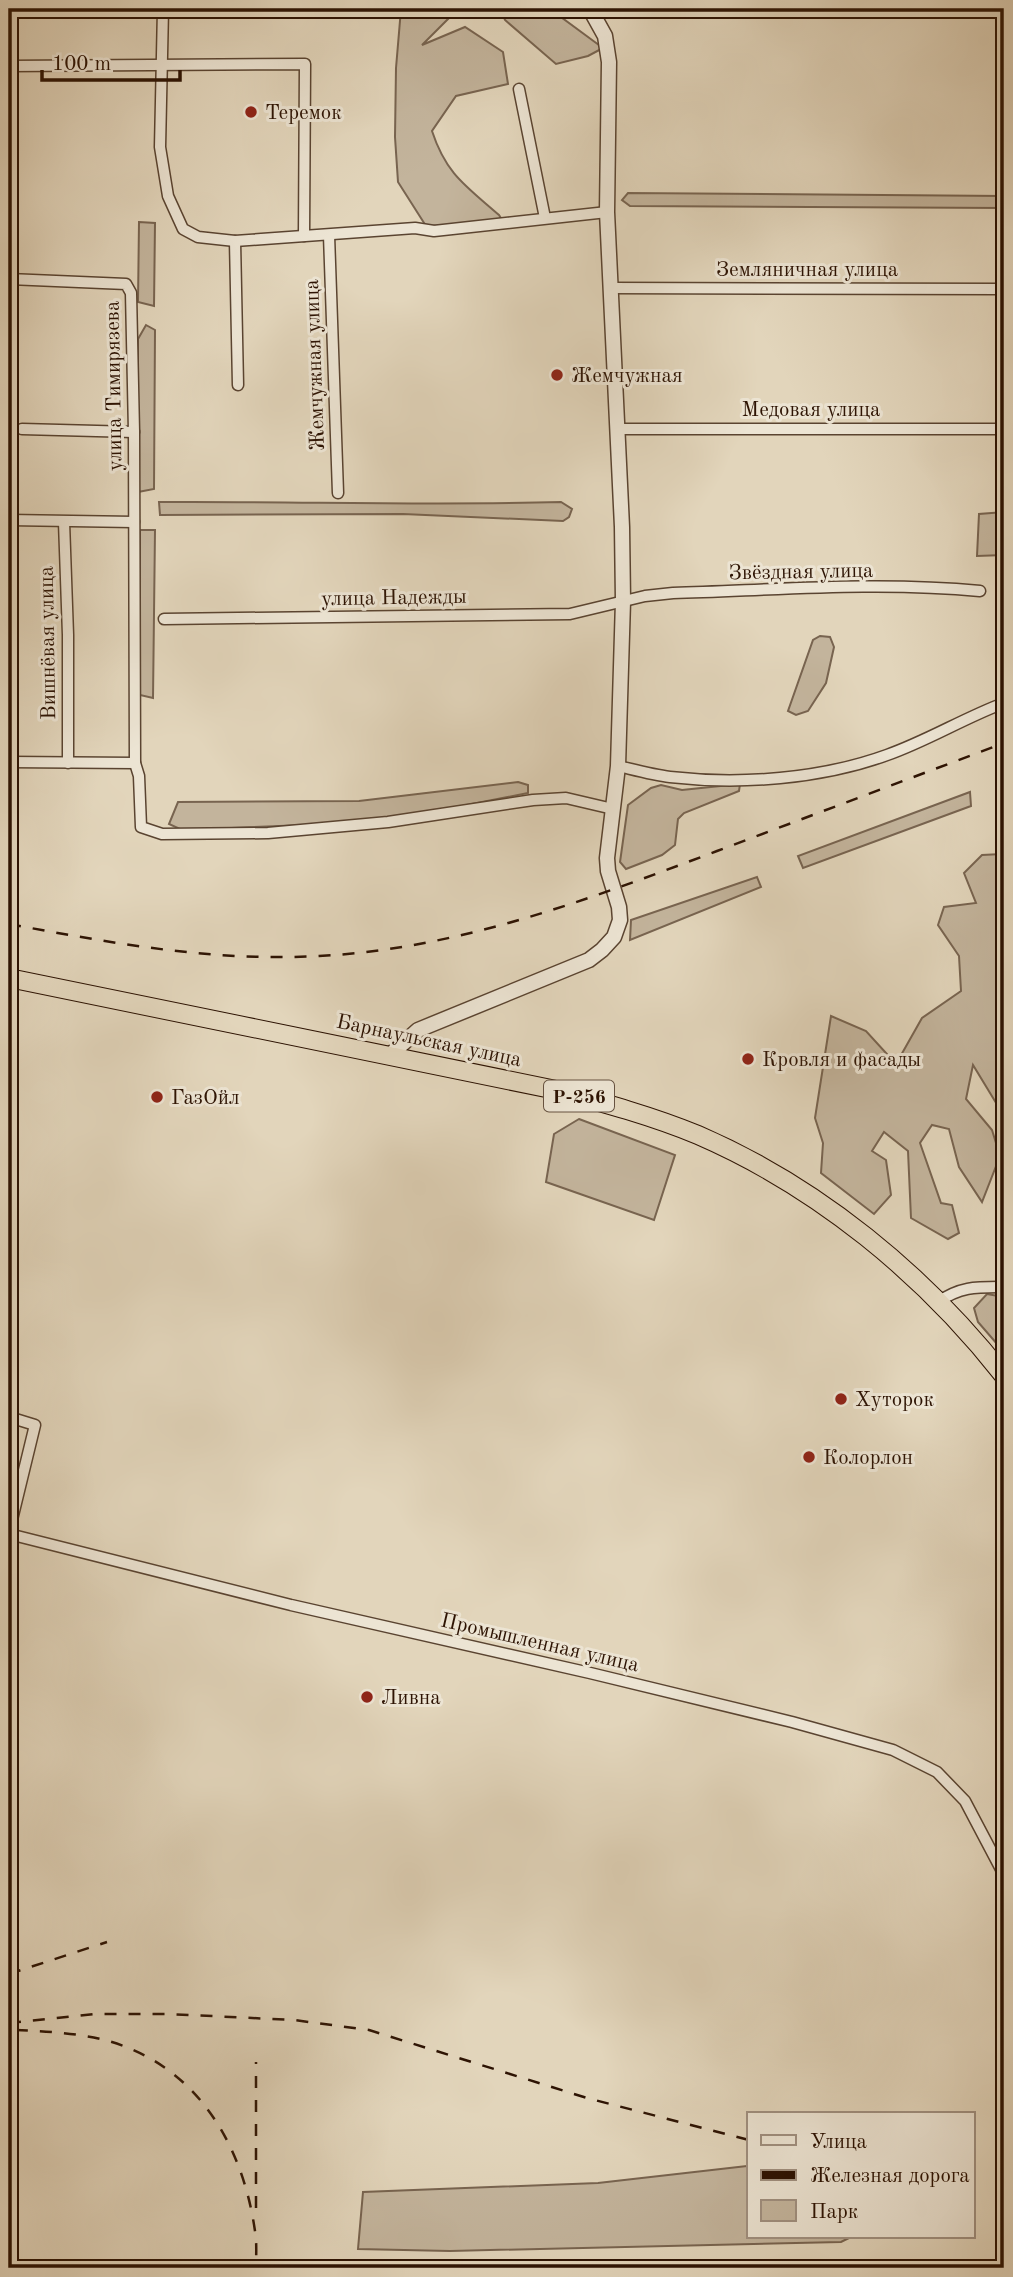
<svg xmlns="http://www.w3.org/2000/svg" width="1013" height="2277" font-family="'Old Standard TT',serif">
	<style>
		.green { fill: #c3b49c; stroke: #786450; stroke-width: 2 }
		.lines { fill: none; stroke-linecap: round; stroke-linejoin: round }
		.minor-casing { stroke: #5a4431; stroke-width: 13 }
		.tertiary-casing { stroke: #5a4431; stroke-width: 17 }
		.trunk-casing { stroke: #2d1303; stroke-width: 20 }
		.minor { stroke: #ece4d3; stroke-width: 10 }
		.tertiary { stroke: #ece4d3; stroke-width: 14 }
		.trunk { stroke: #e2d5bb; stroke-width: 18 }
		.rail { stroke: #2d1303; stroke-width: 2.5; stroke-dasharray: 12 12; stroke-linecap: butt }
		.poi-dot { fill: #8f2418; stroke: #ece4d3; stroke-width: 2.5 }
		.labels { text-anchor: middle; stroke-width: 6; stroke-linejoin: round; paint-order: stroke }
		.shield { fill: #ece4d3; stroke: #665241; stroke-width: 2 }
		.shield-label { font-size: 19px; font-weight: bold; fill: #2d1303 }
		.poi-label { font-size: 21px; fill: #2d1303; stroke: #ece4d3; text-anchor: start }
		.street-label { font-size: 21px; fill: #2d1303; stroke: #ece4d3 }
	</style>
	<rect width="100%" height="100%" fill="#e2d5bb"/>
	<filter id="stains"><feTurbulence type="fractalNoise" baseFrequency=".00286" numOctaves="4"/><feColorMatrix values="0 0 0 0 .2 0 0 0 0 .09 0 0 0 0 .02 0 0 0 .5 -.17"/></filter>
	<radialGradient id="worn" r=".72"><stop offset=".6" stop-color="#630" stop-opacity="0"/><stop offset="1" stop-color="#630" stop-opacity=".3"/></radialGradient>
	<g class="green">
		<path d="M401,9H452V15L422,45L465,27L503,52L508,84L456,96L432,131C446,174 466,186 499,215L502,220L477,224L426,226L398,182L395,137L396,68Z"/>
		<path d="M500,9H542L554,12L603,48L588,56L556,64L505,20Z"/>
		<path d="M628,193L1004,196V208L630,206L622,200Z"/>
		<path d="M139,222L155,223L154,306L138,302Z"/>
		<path d="M146,325L155,330L154,489L138,492V339Z"/>
		<path d="M159,502C293,501 427,506 561,502L572,509L569,517L563,521L403,514L160,515Z"/>
		<path d="M1004,512V555L977,556L979,514Z"/>
		<path d="M140,530H155L153,698L140,695Z"/>
		<path d="M820,636L830,637L834,647L826,683L808,711L796,715L788,711L813,640Z"/>
		<path d="M518,782L528,785V793L380,822L182,830L169,824L178,802L359,801Z"/>
		<path d="M740,784L739,791L684,813L678,819L675,845L662,855L626,869L620,862L628,805L651,788L661,785L682,790Z"/>
		<path d="M970,792L971,806L803,868L798,856Z"/>
		<path d="M1002,854L1004,863V1116L973,1065L966,1099L992,1130L1000,1156L982,1202L959,1167L949,1129L932,1125L920,1143L941,1203L952,1205L959,1233L948,1239L911,1218L908,1151L884,1132L872,1151L886,1160L891,1195L874,1214L821,1173L823,1143L815,1118L831,1016L866,1031L896,1064L922,1018L961,991L959,956L938,925L944,907L976,903L964,873L982,855Z"/>
		<path d="M757,877L761,887L630,940L631,920Z"/>
		<path d="M579,1119L675,1155L654,1220L546,1182L554,1134Z"/>
		<path d="M987,1294L1004,1297V1352L978,1322L974,1308Z"/>
		<path d="M747,2166H749V2237H851L841,2242L450,2251L358,2249L363,2192L598,2183Z"/>
	</g>
	<g class="lines">
		<defs>
			<g id="minor">
				<path d="M163,9L160,147L168,196L183,229L198,237L235,241L415,228L434,231L607,212"/>
				<path d="M9,66L305,64L304,236"/>
				<path d="M519,89L545,218"/>
				<path d="M329,235L338,493"/>
				<path d="M235,241L238,385"/>
				<path d="M9,279L126,284L131,293L134,432L135,763L139,776L141,827L162,834L268,833L388,822L533,800L566,798L613,809"/>
				<path d="M611,288L1004,289"/>
				<path d="M22,429L134,432"/>
				<path d="M618,429H1004"/>
				<path d="M9,520L134,522"/>
				<path d="M64,522L68,635V763"/>
				<path d="M164,619L570,614L645,596L673,593C774,590 879,581 980,591"/>
				<path d="M9,762L135,763"/>
				<path d="M618,766C635,770 653,775 670,777C740,785 821,779 887,755C927,741 964,718 1004,703"/>
				<path d="M938,1302C961,1286 977,1287 1004,1287"/>
				<path d="M9,1417L35,1425L9,1532"/>
				<path d="M9,1534L291,1605L590,1673L792,1722L893,1750L937,1772L965,1801L1004,1875"/>
			</g>
			<path id="tertiary" d="M390,1055L418,1030L589,960L602,950L614,937L620,920L619,907L608,871L607,858L618,766L623,601L622,527L607,212L609,62L605,36L590,9"/>
			<path id="trunk" d="M9,978L556,1090C604,1103 652,1116 698,1135C818,1187 924,1274 1004,1376"/>
		</defs>
		<use href="#minor" class="minor-casing"/>
		<use href="#tertiary" class="tertiary-casing"/>
		<use href="#trunk" class="trunk-casing"/>
		<use href="#minor" class="minor"/>
		<use href="#tertiary" class="tertiary"/>
		<use href="#trunk" class="trunk"/>
		<g class="rail">
			<path d="M9,924C112,943 213,962 319,956C458,949 587,900 717,851C813,815 908,779 1004,743"/>
			<path d="M9,1974L107,1942"/>
			<path d="M9,2023L94,2014H168L294,2020L369,2030L587,2098L749,2140"/>
			<path d="M16,2030C44,2031 74,2033 101,2039C194,2062 242,2141 255,2231C257,2243 256,2256 256,2268"/>
			<path d="M256,2208V2062"/>
		</g>
	</g>
	<g class="poi-dot">
		<circle cx="251" cy="112" r="7"/>
		<circle cx="557" cy="375" r="7"/>
		<circle cx="748" cy="1059" r="7"/>
		<circle cx="157" cy="1097" r="7"/>
		<circle cx="841" cy="1399" r="7"/>
		<circle cx="809" cy="1457" r="7"/>
		<circle cx="367" cy="1697" r="7"/>
	</g>
	<g class="labels">
		<rect class="shield" x="544" y="1080.5" width="70" height="31" rx="5"/>
		<g class="shield-label">
			<text x="579" y="1103">Р-256</text>
		</g>
		<g class="poi-label">
			<text x="265" y="119">Теремок</text>
			<text x="571" y="382">Жемчужная</text>
			<text x="762" y="1066">Кровля и фасады</text>
			<text x="171" y="1104">ГазОйл</text>
			<text x="855" y="1406">Хуторок</text>
			<text x="823" y="1464">Колорлон</text>
			<text x="381" y="1704">Ливна</text>
		</g>
		<g class="street-label">
			<text x="807" y="276">Земляничная улица</text>
			<text transform="translate(314 365) rotate(-92)" y="7">Жемчужная улица</text>
			<text transform="translate(113 386) rotate(-91)" y="7">улица Тимирязева</text>
			<text x="811" y="416">Медовая улица</text>
			<text transform="translate(801 571) rotate(-1)" y="7">Звёздная улица</text>
			<text transform="translate(394 597) rotate(-1)" y="7">улица Надежды</text>
			<text transform="translate(47 643) rotate(-91)" y="7">Вишнёвая улица</text>
			<text transform="translate(429 1040) rotate(12)" y="7">Барнаульская улица</text>
			<text transform="translate(540 1642) rotate(13)" y="7">Промышленная улица</text>
		</g>
	</g>
	<rect width="1013" height="2277" fill="none" stroke="#e2d5bb" stroke-width="35"/>
	<rect x="10" y="10" width="992" height="2256" fill="none" stroke="#2d1303" stroke-width="3.5"/>
	<rect x="18" y="18" width="978" height="2242" fill="none" stroke="#2d1303" stroke-width="2"/>
	<rect x="747" y="2112" width="228" height="126" fill="#ece4d3" stroke="#a09080" stroke-width="2"/>
	<rect x="761" y="2135" width="35" height="10" fill="#ece4d3" stroke="#a09080" stroke-width="2"/>
	<text x="810" y="2148" font-size="21" fill="#2d1303">Улица</text>
	<rect x="761" y="2170" width="35" height="10" fill="#2d1303" stroke="#a09080" stroke-width="2"/>
	<text x="810" y="2182" font-size="21" fill="#2d1303">Железная дорога</text>
	<rect x="761" y="2200" width="35" height="21" fill="#c3b49c" stroke="#a09080" stroke-width="2"/>
	<text x="810" y="2218" font-size="21" fill="#2d1303">Парк</text>
	<path d="M42 70v10h138v-10" fill="none" stroke="#2d1303" stroke-width="3.5"/>
	<text x="52" y="70" font-size="21" fill="#2d1303" stroke="#ece4d3" stroke-width="5" paint-order="stroke">100 m</text>
	<rect width="100%" height="100%" filter="url(#stains)"/>
	<rect width="100%" height="100%" fill="url(#worn)"/>
</svg>
